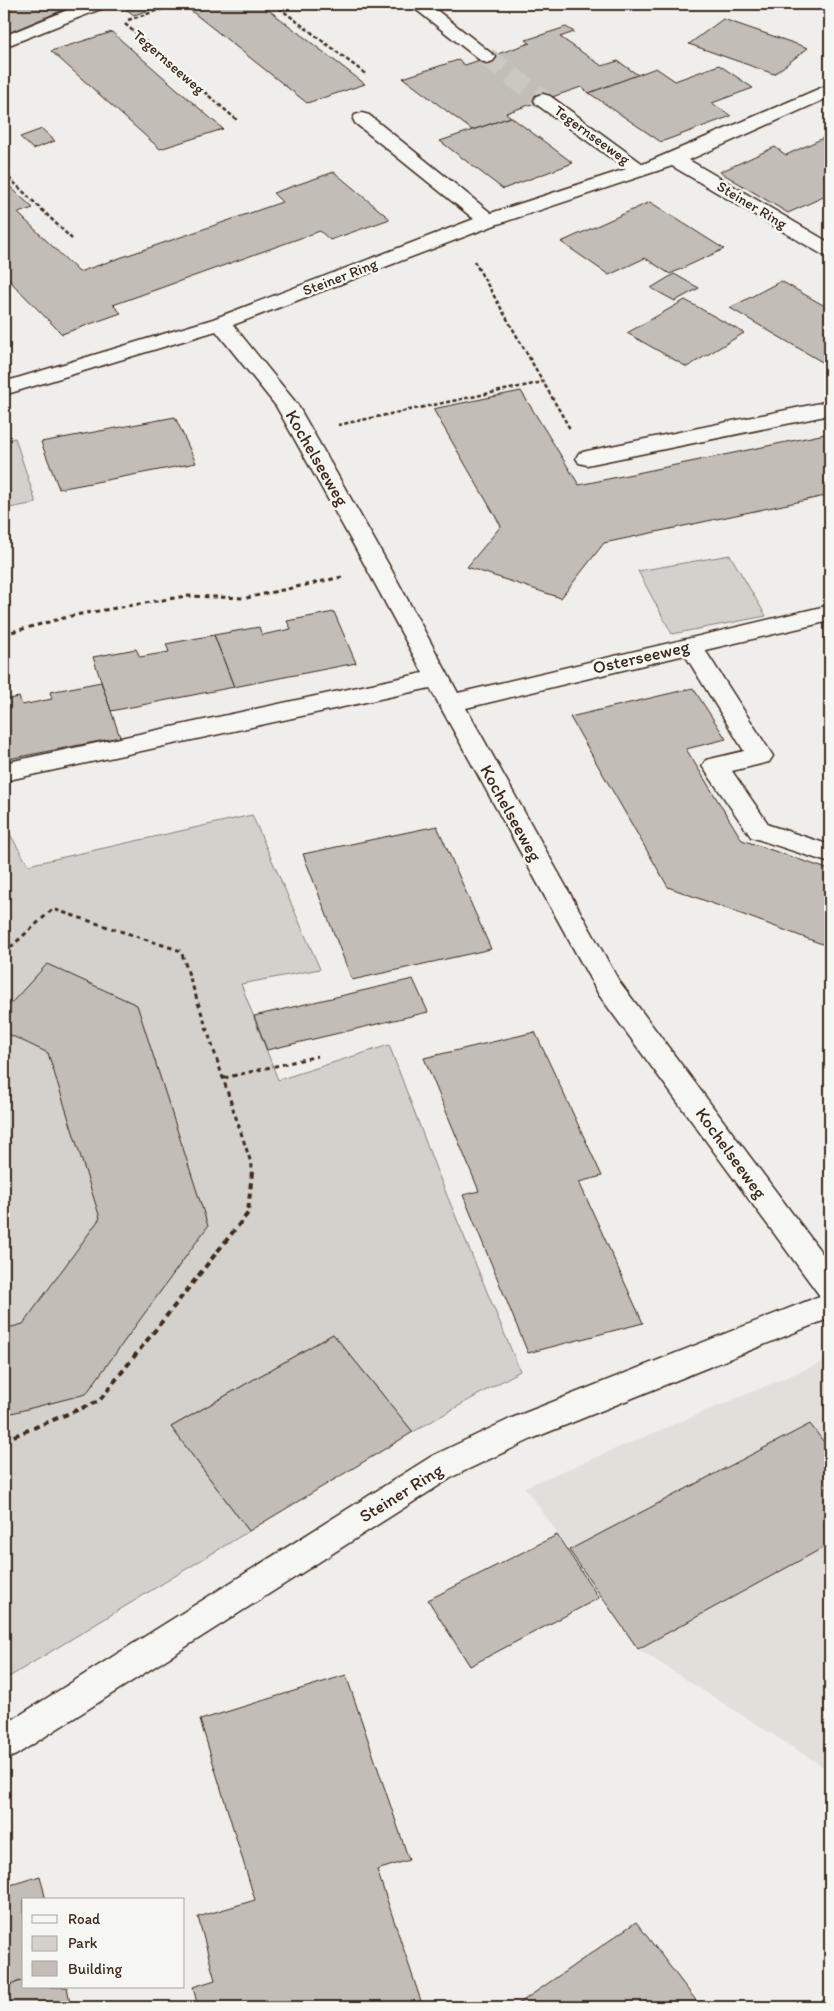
<svg xmlns="http://www.w3.org/2000/svg" width="834" height="2011" font-family="Itim,sans-serif">
	<style>
		.built { fill: #e2dfdb }
		.green { fill: #d4d1cc; stroke: #887e75 }
		.building { fill: #c2bdb7; stroke: #3b2a1e }
		.lines { fill: none; stroke-linecap: round; stroke-linejoin: round }
		.minor-tunnel { stroke: #cbc7c1; stroke-width: 20; stroke-dasharray: 20 10; stroke-linecap: butt }
		.minor-casing { stroke: #3b2a1e; stroke-width: 3 }
		.path-far2 { stroke: #3b2a1e; stroke-width: 2.5; stroke-dasharray: 4 2.5; stroke-linecap: butt }
		.path-far1 { stroke: #3b2a1e; stroke-width: 3; stroke-dasharray: 4.5 4; stroke-linecap: butt }
		.path { stroke: #3b2a1e; stroke-width: 4; stroke-dasharray: 6 4.5; stroke-linecap: butt }
		.minor { fill: #f6f6f2; fill-rule: evenodd }
		.labels { text-anchor: middle; stroke-width: 5; stroke-linejoin: round; paint-order: stroke }
		.far-street-label { font-size: 15px; fill: #3b2a1e; stroke: #f6f6f2 }
		.street-label { font-size: 18px; fill: #3b2a1e; stroke: #f6f6f2 }
	</style>
	<rect width="100%" height="100%" fill="#efeeea"/>
	<filter id="ink" filterUnits="userSpaceOnUse"><feTurbulence type="fractalNoise" baseFrequency=".02" numOctaves="2"/><feDisplacementMap in="SourceGraphic" scale="10" xChannelSelector="R" yChannelSelector="G"/><feConvolveMatrix kernelMatrix="1 2 1 2 8 2 1 2 1" color-interpolation-filters="sRGB"/></filter>
	<g filter="url(#ink)">
		<path class="built" d="M830,1359V1771L638,1649L525,1487Z"/>
		<g class="green">
			<path d="M15,438L36,503L4,509V440Z"/>
			<path d="M730,555L766,616L672,634L638,571Z"/>
			<path d="M252,815L320,969L241,984L278,1080L389,1045L436,1169L520,1371L413,1432L333,1334L171,1427L249,1531L4,1680V824L28,865Z"/>
		</g>
		<g class="building">
			<path d="M4,4H77L4,35Z"/>
			<path d="M141,4H150L156,8L134,15L126,9Z"/>
			<path d="M210,4H261L365,84L307,103L190,10Z"/>
			<path d="M805,4H830V12Z"/>
			<path d="M723,19L808,48L774,74L689,44Z"/>
			<path d="M566,27L574,32L560,37L602,66L618,61L638,75L589,93L581,87L506,113L511,117L472,130L403,78L458,60L465,65L530,43L526,40Z"/>
			<path d="M112,32L122,41L223,129L160,149L51,51Z"/>
			<path d="M719,65L753,88L712,103L731,116L661,142L589,93L656,68L675,81Z"/>
			<path d="M511,117L573,163L503,189L440,141Z"/>
			<path d="M42,129L55,141L33,149L20,137Z"/>
			<path d="M830,135V173L824,176L830,180V194L788,213L720,172L775,147L786,155Z"/>
			<path d="M334,172L390,219L330,240L320,231L113,305L121,313L62,334L4,275V181L33,208L18,213L79,272L282,202L273,193Z"/>
			<path d="M650,202L724,249L670,274L645,258L609,275L561,242Z"/>
			<path d="M674,274L699,288L675,301L651,288Z"/>
			<path d="M781,281L830,309V358L822,362L730,308Z"/>
			<path d="M685,300L744,333L687,367L627,333Z"/>
			<path d="M521,391L579,485L830,433V495L604,543L561,598L467,567L501,526L433,409Z"/>
			<path d="M175,417L196,463L59,489L41,442Z"/>
			<path d="M334,612L356,663L234,687L214,635L259,627L262,635L291,629L287,621Z"/>
			<path d="M214,635L234,687L111,711L93,657L136,649L140,657L169,652L166,644Z"/>
			<path d="M101,682L120,737L4,760V700L19,697L22,705L52,699L50,692Z"/>
			<path d="M693,688L726,739L686,749L742,840L830,870V947L668,887L570,717Z"/>
			<path d="M437,826L491,949L352,980L303,854Z"/>
			<path d="M47,964L137,1005L208,1226L86,1394L4,1415V1329L23,1324L100,1218L48,1053L4,1032V1011Z"/>
			<path d="M413,979L428,1012L267,1050L254,1016Z"/>
			<path d="M535,1032L602,1176L579,1182L643,1323L528,1353L463,1195L479,1191L424,1058Z"/>
			<path d="M333,1334L413,1432L249,1531L171,1427Z"/>
			<path d="M810,1424L830,1450V1544L638,1649L569,1550Z"/>
			<path d="M557,1535L599,1598L470,1666L428,1600Z"/>
			<path d="M346,1675L409,1860L377,1870L423,2007H198L193,1987L215,1980L198,1917L255,1900L200,1720Z"/>
			<path d="M40,1876L46,1900H24V1980L8,1985L4,1967V1887Z"/>
			<path d="M636,1922L701,2007H514Z"/>
			<path d="M24,1980V1987H67L71,2007H4V1987Z"/>
		</g>
		<g class="lines">
			<path class="minor-tunnel" d="M487,57L543,100"/>
			<defs>
				<g id="minor">
					<path d="M82,4H106L103,8L4,47V36Z"/>
					<path d="M409,4H429L496,57L493,61L487,63L481,61Z"/>
					<path d="M830,84V97L689,160L830,243V257L823,255L672,166L495,225L233,325L297,404L391,569L458,693L830,605V621L705,650L773,756L769,762L732,771L769,825L830,845V863L751,837L702,766L706,760L744,751L685,655L466,708L619,981L830,1264V1318L534,1438L454,1476L16,1755L4,1760V1725L432,1456L512,1418L820,1296L599,995L430,688L4,781V763L423,673L367,569L276,406L216,331L4,395V382L213,319L474,219L355,123L353,119L355,115L362,113L369,115L491,213L626,169L536,104L534,100L536,96L543,94L550,96L643,164Z"/>
					<path d="M830,401V415L587,465L579,463L576,458L579,453L587,451Z"/>
				</g>
			</defs>
			<use href="#minor" class="minor-casing"/>
			<g class="path-far2">
				<path d="M274,4L367,75"/>
				<path d="M128,20L178,4"/>
				<path d="M125,24L237,120"/>
				<path d="M4,173L72,239"/>
				<path d="M474,261L570,429"/>
				<path d="M338,425L543,382"/>
			</g>
			<g class="path-far1">
				<path d="M4,634L75,615L186,596L246,598L342,577"/>
				<path d="M4,953L53,909L181,951L252,1166L251,1172"/>
				<path d="M224,1078L318,1056"/>
			</g>
			<path class="path" d="M4,1440L99,1401L248,1213L252,1171"/>
			<use href="#minor" class="minor"/>
		</g>
	</g>
	<g class="labels">
		<g class="far-street-label">
			<text transform="translate(169 62) rotate(41)" y="5">Tegernseeweg</text>
			<text transform="translate(592 135) rotate(36)" y="5">Tegernseeweg</text>
			<text transform="translate(752 205) rotate(31)" y="5">Steiner Ring</text>
			<text transform="translate(340 277) rotate(-21)" y="5">Steiner Ring</text>
		</g>
		<g class="street-label">
			<text transform="translate(317 458) rotate(60)" y="6">Kochelseeweg</text>
			<text transform="translate(641 657) rotate(-13)" y="6">Osterseeweg</text>
			<text transform="translate(511 813) rotate(61)" y="6">Kochelseeweg</text>
			<text transform="translate(731 1153) rotate(54)" y="6">Kochelseeweg</text>
			<text transform="translate(401 1493) rotate(-32)" y="6">Steiner Ring</text>
		</g>
	</g>
	<rect width="834" height="2011" fill="none" stroke="#f6f6f2" stroke-width="20"/>
	<rect x="10" y="10" width="814" height="1991" fill="none" stroke="#3b2a1e" stroke-width="2" filter="url(#ink)"/>
	<rect x="22" y="1898" width="162" height="90" fill="#f6f6f2" stroke="#aba49d"/>
	<rect x="32" y="1915" width="25" height="8" fill="#f6f6f2" stroke="#aba49d"/>
	<text x="68" y="1924" font-size="15" fill="#3b2a1e">Road</text>
	<rect x="32" y="1936" width="25" height="15" fill="#d4d1cc" stroke="#aba49d"/>
	<text x="68" y="1948" font-size="15" fill="#3b2a1e">Park</text>
	<rect x="32" y="1961" width="25" height="15" fill="#c2bdb7" stroke="#aba49d"/>
	<text x="68" y="1974" font-size="15" fill="#3b2a1e">Building</text>
</svg>
